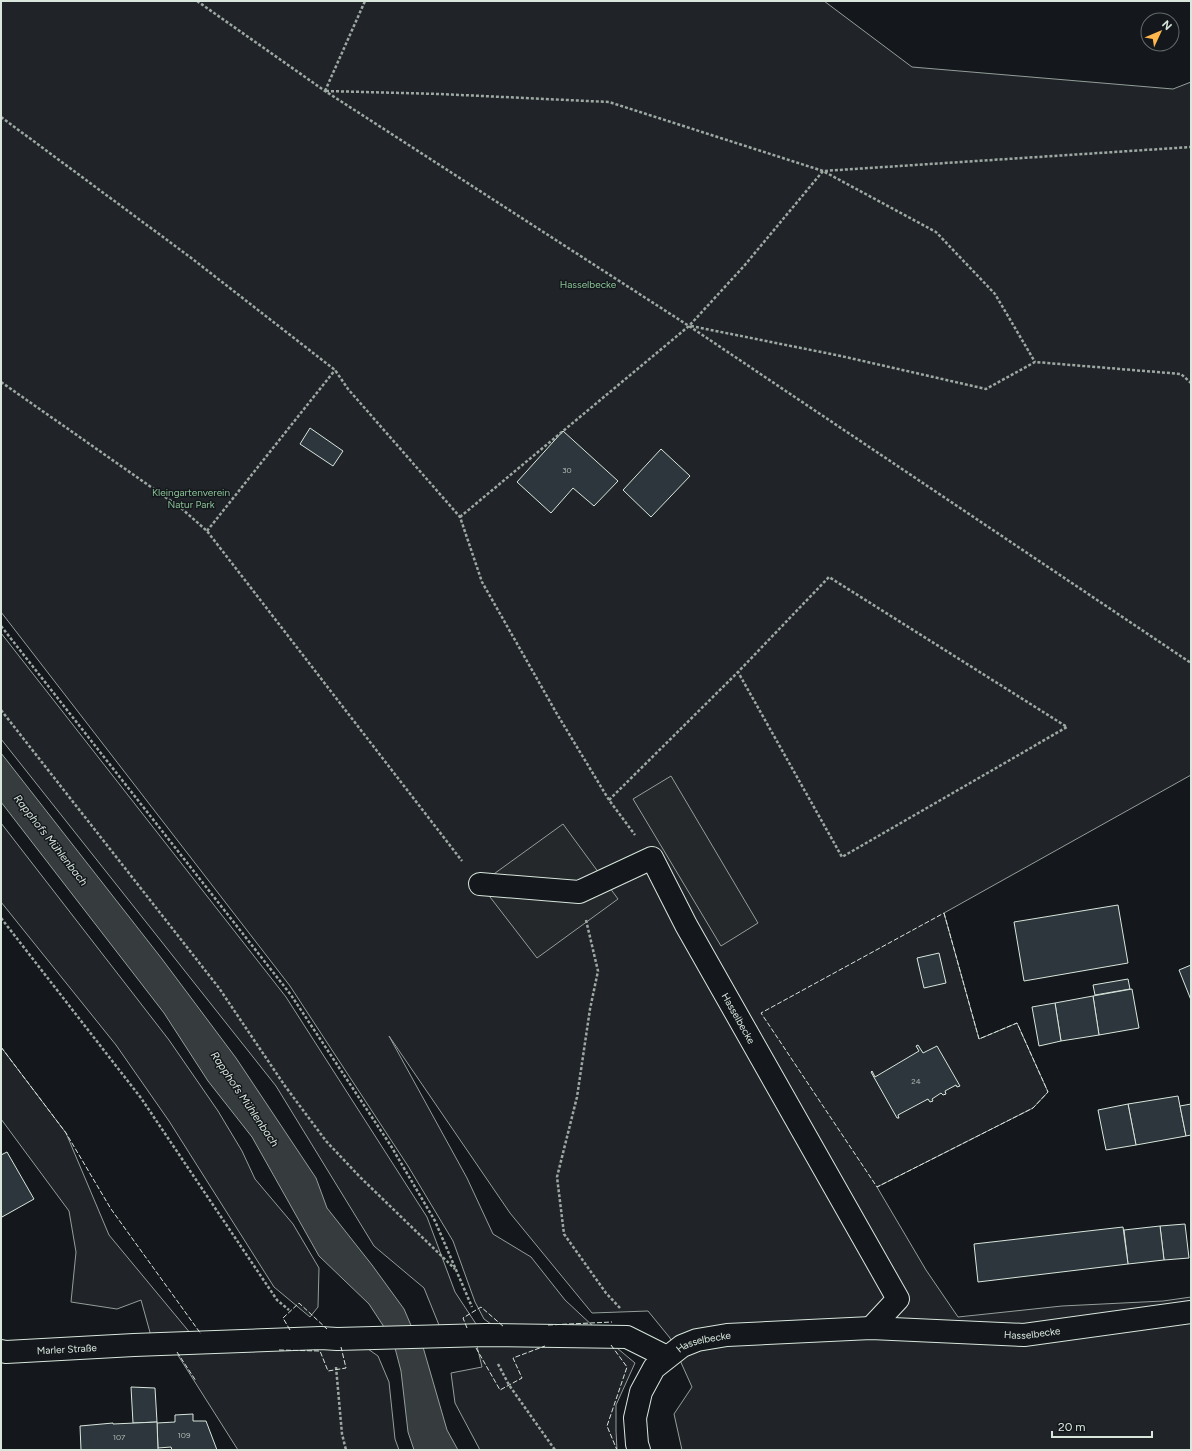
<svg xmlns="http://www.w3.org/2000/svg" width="1192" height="1451" font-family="Figtree,sans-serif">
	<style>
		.green { fill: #202428; stroke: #939e99 }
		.parking { fill: #24282b; stroke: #939e99 }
		.water { fill: #363b3e; stroke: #939e99 }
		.building { fill: #2c363c; stroke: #d8e6dc }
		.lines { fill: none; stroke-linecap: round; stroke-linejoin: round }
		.minor-casing { stroke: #d8e6dc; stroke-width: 24 }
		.path { stroke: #9da8a2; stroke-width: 2.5; stroke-dasharray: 3 2; stroke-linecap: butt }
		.minor { stroke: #14181c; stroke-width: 22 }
		.fence { stroke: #d8e6dc; stroke-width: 1; stroke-dasharray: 5 2; stroke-linecap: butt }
		.labels { text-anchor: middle; stroke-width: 3; stroke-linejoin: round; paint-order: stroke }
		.number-label { font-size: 8px; fill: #adbab4 }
		.park-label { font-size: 10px; fill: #8ac095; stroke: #14181c }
		.street-label { font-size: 10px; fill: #d8e6dc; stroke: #14181c }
		.water-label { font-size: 11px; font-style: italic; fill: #d8e6dc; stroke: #14181c }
	</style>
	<rect width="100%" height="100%" fill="#14181c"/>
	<g class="green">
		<path d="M1,1H824L912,67L1173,89L1191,82V775L944,913L979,1039L1017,1023L1048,1092L1033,1108L877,1187L926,1270L958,1317L1062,1306L1163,1301L1191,1297V1450H682L674,1414L692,1387L670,1338L648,1311L592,1313L510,1213L389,1036L467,1178L493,1234L531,1257L565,1300L595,1328L498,1329L484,1319L475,1302L453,1241L408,1166L290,986L1,612Z"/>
		<path d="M1,633L286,997L427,1217L455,1292L480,1330H441L424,1288L374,1246L276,1086L1,739Z"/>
		<path d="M1,823L169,1040L218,1111L242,1151L255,1179L293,1224L319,1268L318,1307L310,1317L274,1287L169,1121L116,1045L1,902Z"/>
		<path d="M1,1047L66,1133L109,1235L191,1334L151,1336L141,1300L117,1309L71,1302L76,1252L69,1211L1,1119Z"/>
		<path d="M611,1343L635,1363L616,1405V1431L617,1450H480L455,1403L451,1373L482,1367L477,1346Z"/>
		<path d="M174,1349H368L378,1356L389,1382L395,1439L399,1450H238Z"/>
	</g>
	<g class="parking">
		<path d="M671,776L758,923L721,946L633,799Z"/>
		<path d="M563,824L618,899L537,958L480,884Z"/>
	</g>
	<g class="water">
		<path d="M1,753L162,959L236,1058L316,1178L327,1208L372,1265L404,1309L413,1330H386L369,1304L319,1256L252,1137L208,1081L164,1013L1,802Z"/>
		<path d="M423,1347L447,1430L458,1450H414L408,1432L401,1371L395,1348Z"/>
	</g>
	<g class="building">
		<path d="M310,428L343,451L333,466L300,444Z"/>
		<path d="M563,431L618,481L594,506L573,488L551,513L517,482Z"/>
		<path d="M661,449L690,476L651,517L623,490Z"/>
		<path d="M1118,905L1128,963L1024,981L1014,922Z"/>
		<path d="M939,953L946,983L924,988L917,958Z"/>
		<path d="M1191,965V1000L1179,970Z"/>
		<path d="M1128,979L1130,989L1095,995L1093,985Z"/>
		<path d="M1132,989L1139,1028L1099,1035L1093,996Z"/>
		<path d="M1093,996L1099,1035L1061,1041L1055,1003Z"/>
		<path d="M1055,1003L1061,1041L1039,1046L1032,1007Z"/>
		<path d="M918,1045L923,1053L937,1046L960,1086L957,1087L956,1085L945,1091L946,1094L943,1095L941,1093L932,1099L933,1101L930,1102L928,1099L898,1115L899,1118H897L871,1072L872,1071L875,1077L919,1051L916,1046Z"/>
		<path d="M1178,1096L1186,1136L1136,1145L1128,1104Z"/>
		<path d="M1128,1104L1136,1145L1106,1150L1098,1110Z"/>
		<path d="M1191,1104V1135L1186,1136L1180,1106Z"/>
		<path d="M7,1152L34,1199L2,1217L1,1215V1155Z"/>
		<path d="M1185,1224L1189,1258L1164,1260L1160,1226Z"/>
		<path d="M1160,1226L1164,1260L1128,1264L1124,1230Z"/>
		<path d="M1123,1227L1128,1264L978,1282L974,1244Z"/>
		<path d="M131,1387L155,1388L157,1422L133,1423Z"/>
		<path d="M193,1414V1421H206L217,1450H172L171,1447L158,1448L157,1423L175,1422V1415Z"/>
		<path d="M157,1422L158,1450H81L80,1426L113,1423V1424Z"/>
	</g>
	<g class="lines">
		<defs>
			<g id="minor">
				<path id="s1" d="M480,884L579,892L652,858L686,925L898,1299L871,1328"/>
				<path id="s2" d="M1,1351L6,1352L134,1345L321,1338L337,1339L486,1335L627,1337L667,1357"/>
				<path id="s3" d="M639,1450L637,1444L635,1418L641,1392L654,1368L682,1346L697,1340L727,1335L871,1328L1024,1335L1191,1312"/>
			</g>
		</defs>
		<use href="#minor" class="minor-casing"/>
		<g class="path">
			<path d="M197,1L325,91L689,326L1191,663"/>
			<path d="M325,91L365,1"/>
			<path d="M326,91L440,94L609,102L823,171L1191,147"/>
			<path d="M1,117L190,257L335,370L348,389L460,517L482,582L557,714L609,800L635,835"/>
			<path d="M691,326L841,356L986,389L1035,362L1181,374L1191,383"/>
			<path d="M1,382L181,508L207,531L462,861"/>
			<path d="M460,517L689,326L744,266L823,171L936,232L995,294L1035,362"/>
			<path d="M207,531L335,370"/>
			<path d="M1,626L291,995L391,1146L435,1221L472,1307"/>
			<path d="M1,710L219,988L285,1086L326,1141L360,1177L455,1269"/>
			<path d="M609,800L738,672L829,577L1067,727L842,857L738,672"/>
			<path d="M1,918L141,1098L277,1300L289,1310"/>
			<path d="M586,920L598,971L590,1009L577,1097L557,1177L564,1234L606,1293L620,1308"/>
			<path d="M498,1364L509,1385L555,1450"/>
			<path d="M336,1367L342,1434L346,1450"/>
		</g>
		<use href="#minor" class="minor"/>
		<g class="fence">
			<path d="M944,913L979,1039L1017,1023L1048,1092L1033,1108L877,1187L761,1013Z"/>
			<path d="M1,1047L66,1133L111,1209L201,1334"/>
			<path d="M548,1325L612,1322"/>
			<path d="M467,1328L463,1318L481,1307L504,1327"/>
			<path d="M290,1330L283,1318L299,1303L327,1329"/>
			<path d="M611,1345L627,1367L607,1426L617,1450"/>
			<path d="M476,1348L500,1390L522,1378L513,1358L545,1346"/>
			<path d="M279,1350L320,1351L328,1371L346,1368L341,1347"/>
			<path d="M177,1352L196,1381"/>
		</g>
	</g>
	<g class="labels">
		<g class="number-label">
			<text x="567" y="473">30</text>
			<text x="916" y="1084">24</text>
			<text x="184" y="1438">109</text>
			<text x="119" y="1440">107</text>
		</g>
		<g class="park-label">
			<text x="588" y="288">Hasselbecke</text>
			<text x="191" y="496">Kleingartenverein<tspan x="191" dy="12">Natur Park</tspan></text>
		</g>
		<g class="street-label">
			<text dy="4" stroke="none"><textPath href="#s1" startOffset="362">Hasselbecke</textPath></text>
			<text dy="4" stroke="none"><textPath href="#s3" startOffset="474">Hasselbecke</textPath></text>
			<text dy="4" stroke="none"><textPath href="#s3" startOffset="144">Hasselbecke</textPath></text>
			<text dy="4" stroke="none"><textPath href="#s2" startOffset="66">Marler Straße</textPath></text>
		</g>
		<g class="water-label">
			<text transform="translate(51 840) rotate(52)" y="4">Rapphofs Mühlenbach</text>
			<text transform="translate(245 1099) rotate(56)" y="4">Rapphofs Mühlenbach</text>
		</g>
	</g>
	<rect width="1192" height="1451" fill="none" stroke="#d8e6dc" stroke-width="4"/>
	<g transform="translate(1160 32) rotate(46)"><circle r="19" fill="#14181c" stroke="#626a69"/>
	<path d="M0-3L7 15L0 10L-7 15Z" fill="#ffb74d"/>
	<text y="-6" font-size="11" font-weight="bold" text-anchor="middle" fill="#d8e6dc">N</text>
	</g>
	<path d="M1052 1431v6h100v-6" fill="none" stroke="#d8e6dc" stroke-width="2"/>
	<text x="1058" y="1431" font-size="12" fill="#d8e6dc" stroke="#14181c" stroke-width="3" paint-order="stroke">20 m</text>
</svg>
